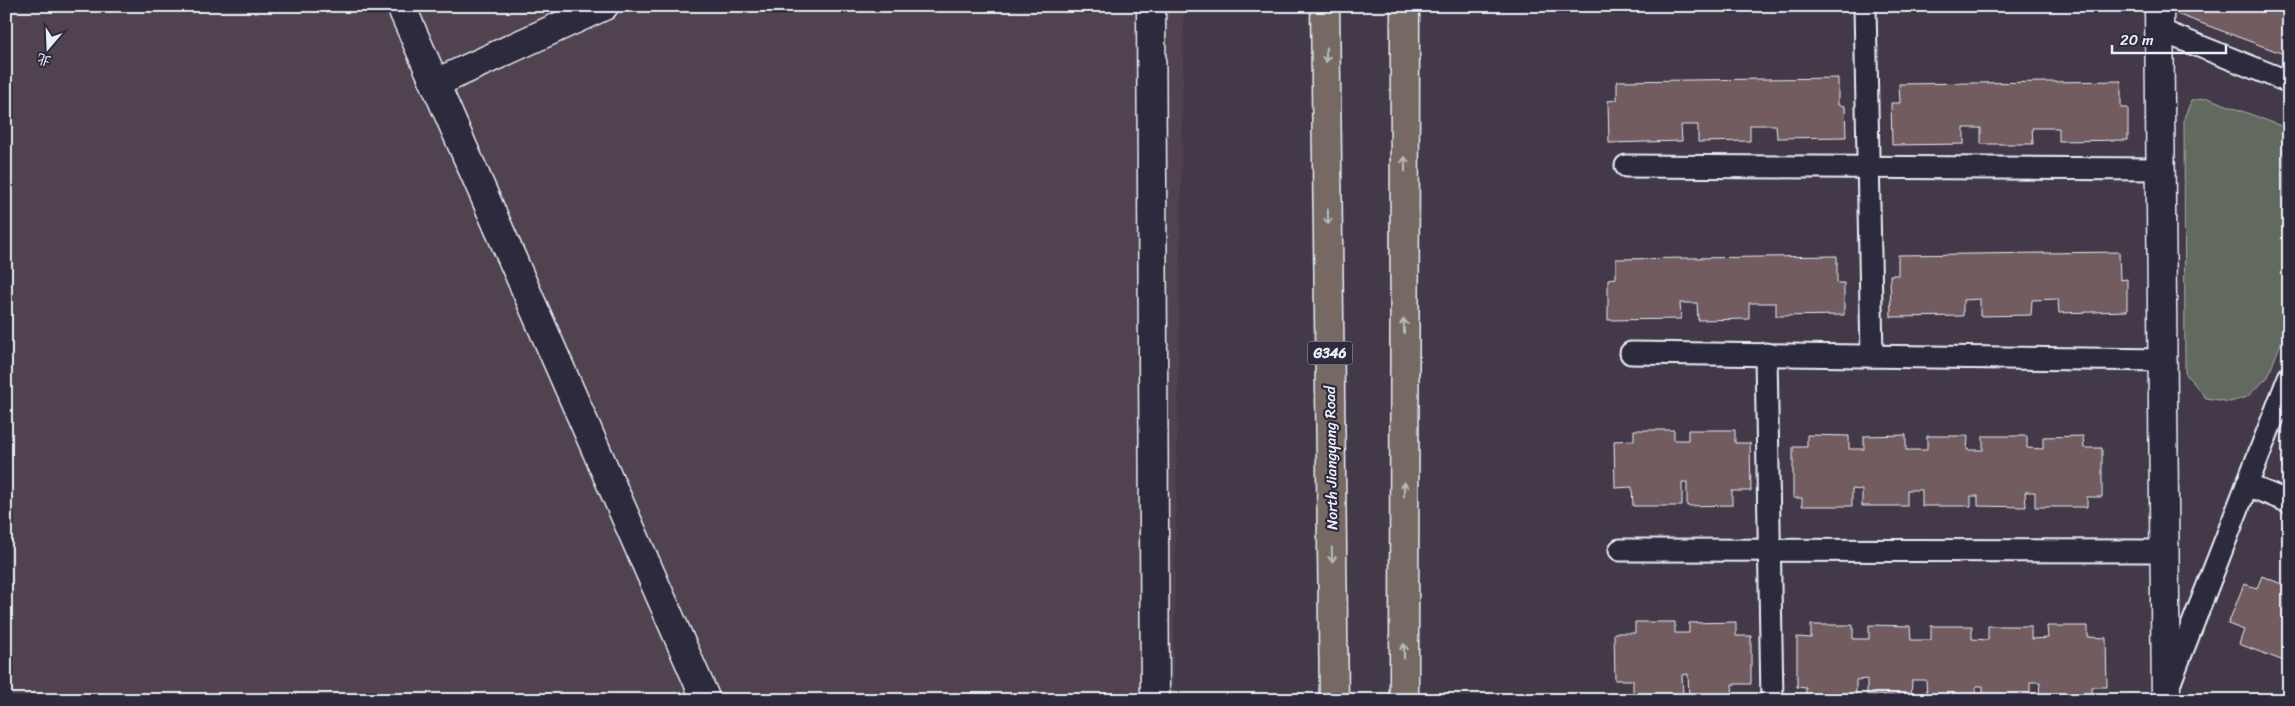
<svg xmlns="http://www.w3.org/2000/svg" width="2295" height="706" font-family="Sriracha,'LXGW WenKai TC',sans-serif">
	<style>
		.built { fill: #51434f }
		.green { fill: #626a5e; stroke: #a5aeab }
		.building { fill: #725b60; stroke: #e8f1f8 }
		.lines { fill: none; stroke-linecap: round; stroke-linejoin: round }
		.service-casing { stroke: #e8f1f8; stroke-width: 25 }
		.minor-casing { stroke: #e8f1f8; stroke-width: 31 }
		.trunk-casing { stroke: #e8f1f8; stroke-width: 31 }
		.service { stroke: #2f2a3d; stroke-width: 21 }
		.minor { stroke: #2f2a3d; stroke-width: 28 }
		.trunk { stroke: #766964; stroke-width: 28 }
		.oneway { stroke: #babbbd }
		.labels { text-anchor: middle; stroke-width: 4.5; stroke-linejoin: round; paint-order: stroke }
		.shield { fill: #2f2a3d; stroke: #b0b5c0; stroke-width: 1 }
		.shield-label { font-size: 14px; font-weight: bold; fill: #e8f1f8 }
		.street-label { font-size: 15px; fill: #e8f1f8; stroke: #2f2a3d }
	</style>
	<rect width="100%" height="100%" fill="#433948"/>
	<filter id="ink" filterUnits="userSpaceOnUse"><feTurbulence type="fractalNoise" baseFrequency=".02" numOctaves="2"/><feDisplacementMap in="SourceGraphic" scale="10" xChannelSelector="R" yChannelSelector="G"/><feConvolveMatrix kernelMatrix="1 2 1 2 8 2 1 2 1" color-interpolation-filters="sRGB"/></filter>
	<g filter="url(#ink)">
		<path class="built" d="M6,6H1184L1173,700H6Z"/>
		<path class="green" d="M2208,98L2289,129V321L2268,377L2247,397L2230,402L2206,398L2185,373L2184,118L2191,101Z"/>
		<g class="building">
			<path d="M2176,6H2289V56L2174,13Z"/>
			<path d="M1838,78V105L1845,106L1846,137L1777,138L1776,125H1750V141L1698,142V125H1681L1682,141L1609,143L1608,101L1617,100V81Z"/>
			<path d="M2121,81V108H2128V140L2059,141V128H2032L2033,144H1981V128H1964V144L1892,145L1891,103H1900L1899,84Z"/>
			<path d="M2119,252L2120,280L2127,279V311L2059,313L2058,299L2032,300L2031,315L1980,316V299L1963,300V316L1891,317L1890,275H1898V255Z"/>
			<path d="M1837,256V283H1844V315L1776,316V303H1749V319L1698,320L1697,303H1680L1681,319L1608,320V279L1616,278V259Z"/>
			<path d="M1634,430H1674V440H1688V430H1735V443H1750L1751,491H1732V505L1687,506V482H1682V506H1633L1632,487L1615,488L1614,441L1634,440Z"/>
			<path d="M1807,435L1849,436V449H1864V436L1906,435V450H1927V436H1968L1967,450H1983V436H2027V448L2043,449V437L2083,436L2084,448H2102V497H2087V507H2035V492H2025L2026,507L1978,506V496H1971V506H1922V490H1907V506H1862V490L1852,489V506H1802V498H1793V447H1807Z"/>
			<path d="M2262,576L2289,587V663L2239,644L2244,630L2228,624L2244,584L2257,588Z"/>
			<path d="M1635,622H1675V633H1689V623L1736,622V636H1751V684H1732L1733,697L1689,698L1688,674L1682,675L1683,698L1633,699V680H1615L1614,633H1635Z"/>
			<path d="M1811,625H1853V639H1869V625L1910,626L1911,640H1931V626H1972V639L1988,640V626H2031V639L2048,638L2047,626H2088V637L2106,638L2107,687H2092V697L2039,696L2040,682H2030V696H1983V686H1976V696H1927L1926,680H1912L1911,696L1867,695V679L1856,680V696L1806,695V688L1797,687V637L1811,638Z"/>
		</g>
		<g class="lines">
			<defs>
				<g id="service">
					<path d="M1865,6L1872,356"/>
					<path d="M2159,30L2289,82"/>
					<path d="M1626,166L2161,169"/>
					<path d="M1631,353L2163,360"/>
					<path d="M1766,354L1772,700"/>
					<path d="M2247,485L2289,502"/>
					<path d="M1620,550L2165,551"/>
					<path d="M2169,685L2289,377"/>
				</g>
				<g id="minor">
					<path d="M401,6L706,700"/>
					<path d="M1151,6L1155,700"/>
					<path d="M2159,6L2166,700"/>
					<path d="M436,83L604,6"/>
				</g>
				<g id="trunk">
					<path d="M1325,6L1334,700"/>
					<path d="M1404,700L1405,6"/>
				</g>
			</defs>
			<use href="#service" class="service-casing"/>
			<use href="#minor" class="minor-casing"/>
			<use href="#trunk" class="trunk-casing"/>
			<use href="#service" class="service"/>
			<use href="#minor" class="minor"/>
			<use href="#trunk" class="trunk"/>
		</g>
		<defs><path id="oneway-shaft" d="M-6 0H5M1.5-3L5.5 0L1.5 3" fill="none" stroke-width="1.6" stroke-linecap="round" stroke-linejoin="round" transform="scale(1.25)"/></defs>
		<g class="oneway">
			<use href="#oneway-shaft" transform="translate(1326 55) rotate(89)"/>
			<use href="#oneway-shaft" transform="translate(1405 164) rotate(-90)"/>
			<use href="#oneway-shaft" transform="translate(1328 217) rotate(89)"/>
			<use href="#oneway-shaft" transform="translate(1404 326) rotate(-90)"/>
			<use href="#oneway-shaft" transform="translate(1404 489) rotate(-90)"/>
			<use href="#oneway-shaft" transform="translate(1332 555) rotate(89)"/>
			<use href="#oneway-shaft" transform="translate(1404 651) rotate(-90)"/>
		</g>
	</g>
	<g class="labels">
		<rect class="shield" x="1307.5" y="341.5" width="45" height="23" rx="4"/>
		<g class="shield-label">
			<text x="1330" y="358">G346</text>
		</g>
		<g class="street-label">
			<text transform="translate(1331 458) rotate(-91)" y="5">North Jiangyang Road</text>
		</g>
	</g>
	<rect width="2295" height="706" fill="none" stroke="#2f2a3d" stroke-width="25"/>
	<rect x="12" y="12" width="2270" height="681" fill="none" stroke="#e8f1f8" stroke-width="2" filter="url(#ink)"/>
	<g transform="translate(48 48) rotate(199)" stroke="#2f2a3d" stroke-width="4" paint-order="stroke">
	<path d="M0-4L9 19L0 12L-9 19Z" fill="#e8f1f8"/>
	<text y="-8" font-size="14" font-weight="bold" text-anchor="middle" fill="#e8f1f8">北</text>
	</g>
	<path d="M2112 45v8h114v-8" fill="none" stroke="#e8f1f8" stroke-width="2.5"/>
	<text x="2120" y="45" font-size="15" fill="#e8f1f8" stroke="#2f2a3d" stroke-width="4" paint-order="stroke">20 m</text>
</svg>
